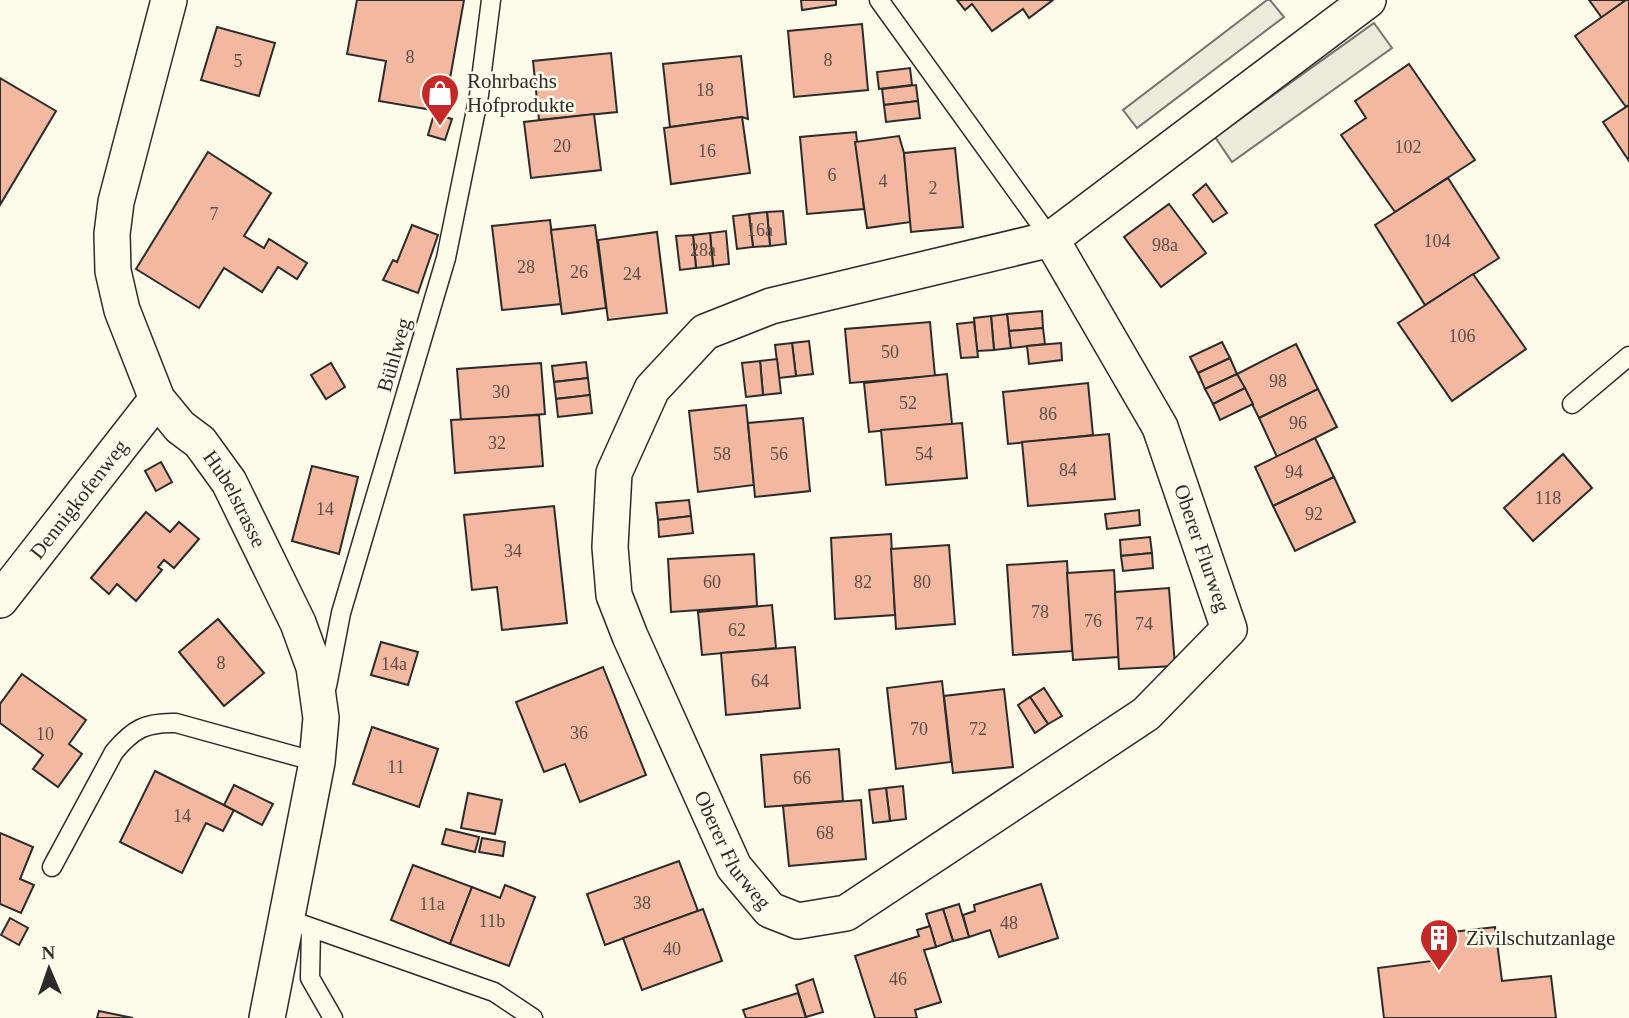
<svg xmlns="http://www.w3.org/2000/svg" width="1629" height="1018" font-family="Georgia,serif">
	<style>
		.parking { fill: #eceadb; stroke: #74746e; stroke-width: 2 }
		.building { fill: #f2b8a0; stroke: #2b2b2b; stroke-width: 2 }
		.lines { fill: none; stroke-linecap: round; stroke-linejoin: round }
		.lane-casing { stroke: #2b2b2b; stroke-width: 21 }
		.street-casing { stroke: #2b2b2b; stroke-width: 38 }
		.lane { stroke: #fdfbea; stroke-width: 18 }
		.street { stroke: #fdfbea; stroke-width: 35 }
		.labels { text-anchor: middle; stroke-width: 5; stroke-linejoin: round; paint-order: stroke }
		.number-label { font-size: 18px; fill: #5d4e48 }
		.poi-label { font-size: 21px; fill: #2b2b2b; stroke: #fdfbea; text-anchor: start }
		.street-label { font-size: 21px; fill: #2b2b2b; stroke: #fdfbea }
	</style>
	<rect width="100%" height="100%" fill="#fdfbea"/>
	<g class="parking">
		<path d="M1267,0H1270L1284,17L1137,128L1123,110Z"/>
		<path d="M1374,23L1392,48L1232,162L1215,137Z"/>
	</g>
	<g class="building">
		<path d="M357,0H464L444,112L379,101L386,61L347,54Z"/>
		<path d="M801,0H836V5L802,10Z"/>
		<path d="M957,0H1053L1029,18L1023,9L992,31L972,4L965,10Z"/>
		<path d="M1589,0H1626L1602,18Z"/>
		<path d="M1626,0H1629V105L1626,107L1575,36Z"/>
		<path d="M862,24L868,90L794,97L788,31Z"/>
		<path d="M217,27L275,43L259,96L201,80Z"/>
		<path d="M611,53L617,112L539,120L533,61Z"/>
		<path d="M741,56L748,119L742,117L670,127L663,64Z"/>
		<path d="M1409,64L1475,160L1395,212L1341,135L1366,118L1355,101Z"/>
		<path d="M910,68L912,85L879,89L877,72Z"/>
		<path d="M0,78L56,111L0,205Z"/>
		<path d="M916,85L918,101L884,105L882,89Z"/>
		<path d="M918,101L920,118L886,122L884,105Z"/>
		<path d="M1629,105V161L1603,122Z"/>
		<path d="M434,114L452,119L445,140L428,135Z"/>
		<path d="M594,114L601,170L531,178L524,122Z"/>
		<path d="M742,117L750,173L671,184L664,128Z"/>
		<path d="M856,132L864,209L807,214L800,137Z"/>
		<path d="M899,136L904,153L911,222L867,228L855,142Z"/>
		<path d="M955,148L963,227L911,232L904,153Z"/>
		<path d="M208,152L271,193L244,236L264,248L269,239L307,263L297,279L278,267L262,292L224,268L199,308L136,269Z"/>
		<path d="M1448,178L1499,258L1425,305L1375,225Z"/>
		<path d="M1206,184L1227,213L1213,222L1193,195Z"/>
		<path d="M1169,204L1206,253L1161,287L1124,237Z"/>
		<path d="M783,211L786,244L770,246L767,212Z"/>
		<path d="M767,212L770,246L753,247L749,214Z"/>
		<path d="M749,214L753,247L737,249L733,216Z"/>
		<path d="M550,220L561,304L502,310L492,226Z"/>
		<path d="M412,225L438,235L418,293L383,280L393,260L397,262Z"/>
		<path d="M595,225L606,308L562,314L551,230Z"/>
		<path d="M726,231L729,264L713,266L710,233Z"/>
		<path d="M657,232L667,313L608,320L598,240Z"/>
		<path d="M710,233L713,266L696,268L693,235Z"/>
		<path d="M693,235L696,268L680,270L676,236Z"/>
		<path d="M1473,274L1526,349L1452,401L1398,323Z"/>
		<path d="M1042,311L1043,328L1009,331L1007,314Z"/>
		<path d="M1007,314L1011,348L994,350L991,316Z"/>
		<path d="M991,316L994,350L977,351L974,318Z"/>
		<path d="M930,322L935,376L850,383L845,329Z"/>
		<path d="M974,322L978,357L961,358L957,324Z"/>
		<path d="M1043,328L1045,344L1011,348L1009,331Z"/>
		<path d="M809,341L813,374L796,376L792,343Z"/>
		<path d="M1222,342L1230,358L1198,373L1190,357Z"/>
		<path d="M792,343L796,376L779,378L775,345Z"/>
		<path d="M1061,343L1062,360L1029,364L1027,346Z"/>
		<path d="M1296,344L1318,389L1259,418L1237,374Z"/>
		<path d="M1230,358L1237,374L1205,389L1198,373Z"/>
		<path d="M777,359L781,393L763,395L760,361Z"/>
		<path d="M760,361L763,395L746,397L742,363Z"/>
		<path d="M586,362L588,378L554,382L552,366Z"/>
		<path d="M331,363L345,387L326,399L311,375Z"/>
		<path d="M541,363L545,414L461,421L457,369Z"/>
		<path d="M947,374L952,424L869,432L864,383Z"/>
		<path d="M1237,374L1245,388L1213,404L1205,389Z"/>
		<path d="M588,378L590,395L556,399L554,382Z"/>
		<path d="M1088,383L1093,435L1008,444L1003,392Z"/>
		<path d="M1245,388L1253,404L1220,420L1213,404Z"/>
		<path d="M1318,389L1337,427L1277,457L1259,418Z"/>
		<path d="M590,395L592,413L558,417L556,399Z"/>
		<path d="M746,405L754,485L698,492L689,411Z"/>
		<path d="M539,415L543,466L455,473L451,420Z"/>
		<path d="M803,418L810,491L755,497L748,423Z"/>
		<path d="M962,423L967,478L886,485L881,430Z"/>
		<path d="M1109,434L1115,499L1028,506L1022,442Z"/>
		<path d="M1315,438L1334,477L1273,506L1255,467Z"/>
		<path d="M1563,454L1592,488L1533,541L1504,508Z"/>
		<path d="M161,462L172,482L156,491L145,471Z"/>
		<path d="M312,466L358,477L339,554L292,541Z"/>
		<path d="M1334,477L1355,522L1295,551L1273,506Z"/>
		<path d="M689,500L691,516L658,520L656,503Z"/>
		<path d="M554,506L567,623L502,630L497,587L472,590L464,515Z"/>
		<path d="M1139,510L1140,525L1107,529L1105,514Z"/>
		<path d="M146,512L170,532L179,522L199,539L174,568L164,560L158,567L162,570L136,601L117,584L109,594L91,578Z"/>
		<path d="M691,516L693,533L659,537L658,520Z"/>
		<path d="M891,534L895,615L835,619L831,538Z"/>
		<path d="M1150,537L1152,553L1121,556L1120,540Z"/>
		<path d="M949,545L955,624L896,629L891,549Z"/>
		<path d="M1152,553L1153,568L1123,571L1121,556Z"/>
		<path d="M754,554L757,606L671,612L668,559Z"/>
		<path d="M1067,561L1072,651L1013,655L1007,565Z"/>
		<path d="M1114,570L1119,657L1073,660L1067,573Z"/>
		<path d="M1169,588L1175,666L1119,669L1115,592Z"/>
		<path d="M772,605L776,648L702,655L698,612Z"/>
		<path d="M218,619L264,673L224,706L179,652Z"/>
		<path d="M381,642L418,652L408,685L371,675Z"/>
		<path d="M795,647L800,708L726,715L721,653Z"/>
		<path d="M603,667L646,775L580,802L565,764L544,772L516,702Z"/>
		<path d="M22,674L86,720L69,744L82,754L58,787L33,769L43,755L0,723V704Z"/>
		<path d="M942,681L951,762L896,769L887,688Z"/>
		<path d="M1044,688L1062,716L1048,724L1030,697Z"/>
		<path d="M1004,689L1013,767L953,773L944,696Z"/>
		<path d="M1030,697L1048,724L1035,733L1018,705Z"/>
		<path d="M372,727L438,749L419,807L353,784Z"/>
		<path d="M839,749L843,801L765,807L761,755Z"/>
		<path d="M155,771L234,810L223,831L206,823L182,873L120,842Z"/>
		<path d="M234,785L273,804L262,825L224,805Z"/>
		<path d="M903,786L906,819L890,821L886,788Z"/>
		<path d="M886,788L890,821L873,823L869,790Z"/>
		<path d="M468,793L502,800L495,834L461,828Z"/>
		<path d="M861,800L866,859L789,866L783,806Z"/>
		<path d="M446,829L479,837L475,852L442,844Z"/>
		<path d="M0,833L33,847L20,879L34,885L21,913L0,904Z"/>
		<path d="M482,838L505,842L503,856L479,852Z"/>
		<path d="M679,861L698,911L605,945L587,894Z"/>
		<path d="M413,865L472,887L450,944L391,920Z"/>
		<path d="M1041,884L1058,938L999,957L990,930L969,937L963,915L975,911L974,905Z"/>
		<path d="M505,885L535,897L509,966L450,944L472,887L500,898Z"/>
		<path d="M959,904L969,937L953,941L943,909Z"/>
		<path d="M703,909L722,961L642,990L623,938Z"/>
		<path d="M943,909L953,941L936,947L926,914Z"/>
		<path d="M10,918L28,928L19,945L1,935Z"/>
		<path d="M930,926L936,947L924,950L941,1002L915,1010L917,1018H875L855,956L919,936L917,930Z"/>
		<path d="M1495,927L1502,981L1551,976L1556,1018H1384L1378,968L1447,959L1444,933Z"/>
		<path d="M813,979L823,1012L806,1017L796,985Z"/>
		<path d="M798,993L806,1018H746L743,1010Z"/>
		<path d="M99,1011L133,1018H97Z"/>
	</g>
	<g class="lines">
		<defs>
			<g id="lane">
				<path d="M879,0L1051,239"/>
				<path d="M1572,404L1629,356"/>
				<path d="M327,686L341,613L446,258L479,95L491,0"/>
				<path d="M52,867L114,752C133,729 146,722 176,723L317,762"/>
				<path d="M287,919L494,992L533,1018"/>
				<path d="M311,928L310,978L333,1018"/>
			</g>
			<g id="street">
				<path id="s1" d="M169,0L116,202L112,234L113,271L122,310L157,399L180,427L200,442L229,482L298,623L314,667L321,718L317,762L267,1018"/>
				<path id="s2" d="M1051,239L771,306L705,332L652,389L614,473L610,547L614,595L630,636L734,867L770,910L798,921L846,913L1146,714L1229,629L1160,427L1051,239L1368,0"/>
				<path id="s3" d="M0,600L157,399"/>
			</g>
		</defs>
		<use href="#lane" class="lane-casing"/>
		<use href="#street" class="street-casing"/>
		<use href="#lane" class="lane"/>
		<use href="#street" class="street"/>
	</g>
	<defs>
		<symbol id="shop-pin" viewBox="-11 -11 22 30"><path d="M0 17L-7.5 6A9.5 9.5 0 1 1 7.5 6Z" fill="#c62828" stroke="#fdfbea"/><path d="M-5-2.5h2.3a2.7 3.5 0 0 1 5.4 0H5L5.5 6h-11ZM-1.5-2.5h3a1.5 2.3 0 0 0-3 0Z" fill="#fff"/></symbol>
		<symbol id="building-pin" viewBox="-11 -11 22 30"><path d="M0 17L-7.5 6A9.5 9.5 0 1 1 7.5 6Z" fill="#c62828" stroke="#fdfbea"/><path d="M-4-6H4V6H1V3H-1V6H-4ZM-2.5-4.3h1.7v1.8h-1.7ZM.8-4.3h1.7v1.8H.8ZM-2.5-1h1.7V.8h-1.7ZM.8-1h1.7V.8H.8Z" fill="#fff"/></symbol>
	</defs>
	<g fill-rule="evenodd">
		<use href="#shop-pin" x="418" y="71" width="44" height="60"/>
		<use href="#building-pin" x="1417" y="916" width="44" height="60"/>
	</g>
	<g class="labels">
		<g class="number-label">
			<text x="410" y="63">8</text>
			<text x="828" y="66">8</text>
			<text x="238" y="67">5</text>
			<text x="705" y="96">18</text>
			<text x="562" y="152">20</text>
			<text x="1408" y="153">102</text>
			<text x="707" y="157">16</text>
			<text x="832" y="181">6</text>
			<text x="883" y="187">4</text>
			<text x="933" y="194">2</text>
			<text x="214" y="220">7</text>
			<text x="760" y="236">16a</text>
			<text x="1437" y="247">104</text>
			<text x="1165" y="251">98a</text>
			<text x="703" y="256">28a</text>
			<text x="526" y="273">28</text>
			<text x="579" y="278">26</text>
			<text x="632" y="280">24</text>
			<text x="1462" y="342">106</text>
			<text x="890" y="358">50</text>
			<text x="1278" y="387">98</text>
			<text x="501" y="398">30</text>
			<text x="908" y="409">52</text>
			<text x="1048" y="420">86</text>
			<text x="1298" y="429">96</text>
			<text x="497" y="449">32</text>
			<text x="722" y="460">58</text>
			<text x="779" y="460">56</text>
			<text x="924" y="460">54</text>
			<text x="1068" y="476">84</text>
			<text x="1294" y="478">94</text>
			<text x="1548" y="504">118</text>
			<text x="325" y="515">14</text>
			<text x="1314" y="520">92</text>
			<text x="513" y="557">34</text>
			<text x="712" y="588">60</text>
			<text x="863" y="588">82</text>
			<text x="922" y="588">80</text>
			<text x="1040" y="618">78</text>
			<text x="1093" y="627">76</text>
			<text x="1144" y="630">74</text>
			<text x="737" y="636">62</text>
			<text x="221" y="669">8</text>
			<text x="394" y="670">14a</text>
			<text x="760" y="687">64</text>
			<text x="919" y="735">70</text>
			<text x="978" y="735">72</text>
			<text x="579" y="739">36</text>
			<text x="45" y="740">10</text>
			<text x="396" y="773">11</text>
			<text x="802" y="784">66</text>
			<text x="182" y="822">14</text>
			<text x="825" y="839">68</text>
			<text x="642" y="909">38</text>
			<text x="432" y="910">11a</text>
			<text x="492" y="927">11b</text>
			<text x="1009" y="929">48</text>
			<text x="672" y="955">40</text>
			<text x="898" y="985">46</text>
		</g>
		<g class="poi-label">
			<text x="467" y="88">Rohrbachs<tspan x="467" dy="24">Hofprodukte</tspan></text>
			<text x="1466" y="945">Zivilschutzanlage</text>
		</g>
		<g class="street-label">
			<text transform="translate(394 355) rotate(-74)" y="7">Bühlweg</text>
			<text dy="7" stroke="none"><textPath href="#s3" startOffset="128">Dennigkofenweg</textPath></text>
			<text dy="7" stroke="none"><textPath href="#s1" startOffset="542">Hubelstrasse</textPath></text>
			<text transform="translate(1202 548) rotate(71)" y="7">Oberer Flurweg</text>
			<text dy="7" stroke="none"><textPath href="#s2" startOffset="933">Oberer Flurweg</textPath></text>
		</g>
	</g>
	<g transform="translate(49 969) rotate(358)" stroke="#fdfbea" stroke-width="5" paint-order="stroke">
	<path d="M0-5L12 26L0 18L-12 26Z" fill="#2b2b2b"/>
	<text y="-10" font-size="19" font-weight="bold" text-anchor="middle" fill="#2b2b2b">N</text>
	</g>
</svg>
